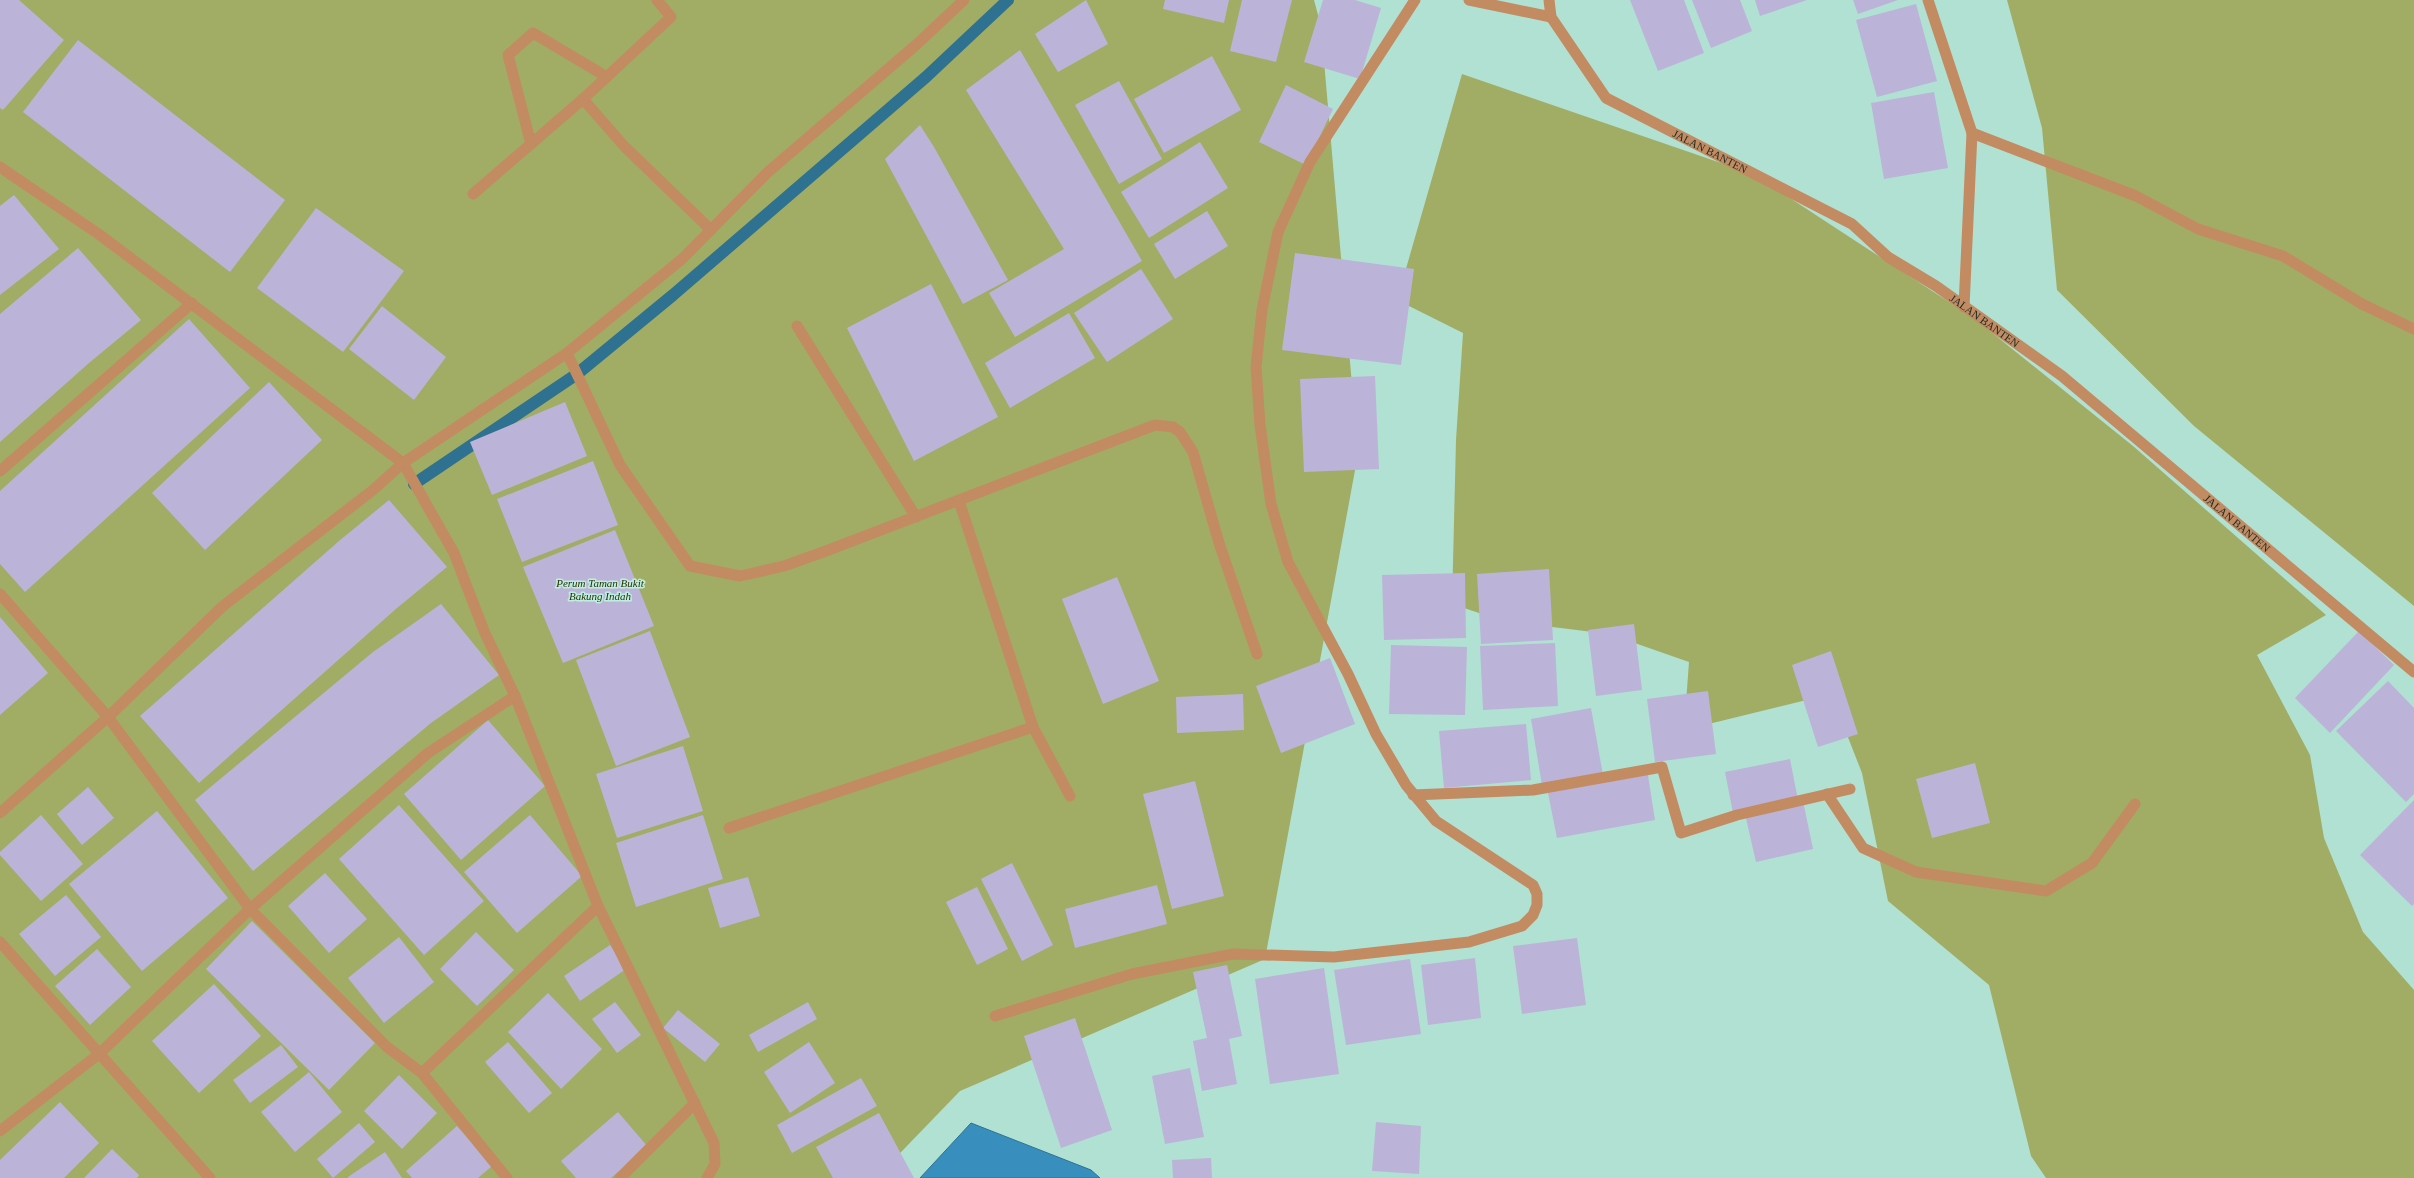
<svg xmlns="http://www.w3.org/2000/svg" width="2414" height="1178" font-family="'Times New Roman',serif">
	<style>
		.green { fill: #a1ad65 }
		.water { fill: #388fbe; stroke: #2e7190 }
		.lines { fill: none; stroke-linecap: round; stroke-linejoin: round }
		.stream { stroke: #2e7190; stroke-width: 12 }
		.building { fill: #bcb3d9 }
		.minor { stroke: #c38b62; stroke-width: 11 }
		.tertiary { stroke: #c38b62; stroke-width: 11 }
		.labels { text-anchor: middle; stroke-width: 3; stroke-linejoin: round; paint-order: stroke }
		.street-label { font-size: 11px; fill: #182b26; stroke: #bdeee1 }
		.park-label { font-size: 11px; font-style: italic; fill: #2b3102; stroke: #bdeee1 }
	</style>
	<rect width="100%" height="100%" fill="#b0e1d3"/>
	<g class="green">
		<path d="M0,0H1314L1321,26L1358,454L1265,959L960,1091L876,1178H0Z"/>
		<path d="M2007,0H2414V606L2194,426L2057,290L2042,128Z"/>
		<path d="M1462,74L1753,174L1975,319L2133,446L2326,615L2257,655L2310,755L2324,838L2363,932L2414,990V1178H2046L2031,1156L1989,985L1888,901L1862,773L1831,694L1684,730L1689,662L1609,634L1503,621L1452,604L1456,440L1463,333L1397,300Z"/>
	</g>
	<path class="water" d="M971,1123L1091,1170L1100,1178H920Z"/>
	<g class="lines">
		<path class="stream" d="M414,484L577,374L673,295L926,77L1008,0"/>
	</g>
	<g class="building">
		<path d="M0,0H19L64,40L3,110L0,108Z"/>
		<path d="M1086,0L1108,44L1058,72L1035,34Z"/>
		<path d="M1165,0H1229L1224,23L1163,9Z"/>
		<path d="M1242,0H1292L1276,62L1230,51Z"/>
		<path d="M1323,0H1355L1381,8L1360,79L1304,62Z"/>
		<path d="M1630,0H1684L1704,53L1658,71Z"/>
		<path d="M1692,0H1740L1752,31L1711,48Z"/>
		<path d="M1755,0H1807L1760,16Z"/>
		<path d="M1853,0H1898L1858,14Z"/>
		<path d="M1916,4L1937,81L1877,97L1856,20Z"/>
		<path d="M78,40L285,200L230,272L23,112Z"/>
		<path d="M1020,50L1142,261L1015,337L989,293L1064,249L966,90Z"/>
		<path d="M1212,56L1241,110L1164,153L1134,99Z"/>
		<path d="M1119,81L1162,159L1119,184L1075,105Z"/>
		<path d="M1286,85L1333,109L1306,165L1259,142Z"/>
		<path d="M1934,92L1948,168L1884,179L1871,103Z"/>
		<path d="M920,125L934,147L1008,280L963,304L885,159Z"/>
		<path d="M1200,142L1228,188L1149,238L1121,192Z"/>
		<path d="M14,195L59,249L0,295V206Z"/>
		<path d="M316,208L404,271L343,352L257,288Z"/>
		<path d="M1207,211L1228,246L1175,279L1154,244Z"/>
		<path d="M78,248L141,320L89,363L0,442V314Z"/>
		<path d="M1295,253L1414,269L1401,365L1282,350Z"/>
		<path d="M1141,269L1173,319L1107,362L1074,313Z"/>
		<path d="M931,284L998,417L914,461L847,328Z"/>
		<path d="M382,306L446,357L414,400L349,349Z"/>
		<path d="M1069,313L1095,358L1010,408L985,363Z"/>
		<path d="M189,319L250,388L25,592L0,564V491Z"/>
		<path d="M1375,376L1379,469L1304,472L1300,379Z"/>
		<path d="M269,382L322,440L205,550L152,493Z"/>
		<path d="M565,402L587,456L492,495L470,442Z"/>
		<path d="M593,461L618,525L522,562L497,499Z"/>
		<path d="M389,500L447,567L397,608L199,783L140,716L339,541Z"/>
		<path d="M615,530L654,626L563,663L523,567Z"/>
		<path d="M1549,569L1553,640L1481,644L1477,574Z"/>
		<path d="M1465,573L1466,638L1384,640L1382,575Z"/>
		<path d="M1117,577L1159,681L1103,704L1062,599Z"/>
		<path d="M441,604L499,675L431,723L253,871L195,800L373,652Z"/>
		<path d="M0,617L48,673L0,715Z"/>
		<path d="M1634,624L1642,690L1596,696L1588,630Z"/>
		<path d="M650,631L690,737L616,766L576,660Z"/>
		<path d="M2359,631L2394,665L2330,733L2295,698Z"/>
		<path d="M1555,643L1558,706L1483,710L1480,646Z"/>
		<path d="M1391,645L1467,647L1465,715L1389,714Z"/>
		<path d="M1831,651L1858,734L1818,747L1792,665Z"/>
		<path d="M1330,658L1355,724L1281,753L1256,686Z"/>
		<path d="M2388,681L2414,708V794L2406,802L2336,731Z"/>
		<path d="M1708,691L1716,754L1655,762L1647,699Z"/>
		<path d="M1243,694L1244,730L1177,733L1176,697Z"/>
		<path d="M1591,708L1603,775L1542,785L1531,719Z"/>
		<path d="M488,720L545,786L461,860L404,794Z"/>
		<path d="M1526,724L1531,780L1444,788L1439,731Z"/>
		<path d="M683,746L703,811L617,838L596,774Z"/>
		<path d="M1790,759L1798,800L1733,813L1725,772Z"/>
		<path d="M1975,763L1990,823L1932,838L1916,779Z"/>
		<path d="M1647,769L1655,820L1557,838L1547,788Z"/>
		<path d="M1195,781L1224,896L1172,909L1143,794Z"/>
		<path d="M88,787L114,818L82,845L57,814Z"/>
		<path d="M2414,800V904L2412,906L2360,855Z"/>
		<path d="M1803,801L1813,849L1756,862L1745,814Z"/>
		<path d="M399,805L484,901L424,955L339,859Z"/>
		<path d="M157,811L228,898L142,971L69,884Z"/>
		<path d="M41,815L83,864L41,901L0,855V852Z"/>
		<path d="M530,815L582,876L517,933L464,872Z"/>
		<path d="M703,815L723,879L636,907L616,843Z"/>
		<path d="M1012,863L1053,945L1022,961L981,879Z"/>
		<path d="M325,873L367,919L329,953L288,906Z"/>
		<path d="M748,877L760,916L720,928L708,888Z"/>
		<path d="M1157,885L1167,924L1075,948L1065,909Z"/>
		<path d="M977,887L1008,949L977,965L946,902Z"/>
		<path d="M66,895L101,937L55,976L19,934Z"/>
		<path d="M252,921L375,1043L329,1090L206,969Z"/>
		<path d="M476,932L514,970L477,1006L440,969Z"/>
		<path d="M399,937L434,982L384,1023L348,978Z"/>
		<path d="M1577,938L1586,1005L1522,1014L1513,946Z"/>
		<path d="M610,945L626,969L580,1001L564,976Z"/>
		<path d="M97,949L131,987L90,1025L55,986Z"/>
		<path d="M1475,958L1481,1018L1428,1025L1421,965Z"/>
		<path d="M1410,959L1421,1034L1346,1045L1334,970Z"/>
		<path d="M1227,965L1242,1036L1229,1039L1237,1084L1202,1091L1193,1041L1207,1038L1193,972Z"/>
		<path d="M1324,968L1339,1074L1270,1084L1255,979Z"/>
		<path d="M214,984L261,1036L199,1093L152,1041Z"/>
		<path d="M548,993L602,1049L561,1089L508,1032Z"/>
		<path d="M615,1002L641,1035L617,1053L592,1019Z"/>
		<path d="M808,1002L817,1019L758,1052L749,1035Z"/>
		<path d="M678,1010L720,1044L705,1062L663,1028Z"/>
		<path d="M1075,1018L1112,1130L1061,1148L1024,1036Z"/>
		<path d="M508,1042L552,1093L529,1113L485,1062Z"/>
		<path d="M809,1042L835,1083L790,1113L764,1072Z"/>
		<path d="M281,1045L298,1067L250,1103L233,1080Z"/>
		<path d="M1190,1068L1204,1137L1165,1144L1152,1076Z"/>
		<path d="M309,1072L342,1112L295,1152L261,1112Z"/>
		<path d="M399,1075L437,1113L402,1149L364,1111Z"/>
		<path d="M861,1078L877,1106L792,1153L777,1125Z"/>
		<path d="M60,1102L99,1143L64,1178H0V1160Z"/>
		<path d="M618,1112L648,1147L611,1178H576L561,1161Z"/>
		<path d="M879,1113L914,1178H833L816,1147Z"/>
		<path d="M1376,1122L1421,1126L1419,1174L1372,1171Z"/>
		<path d="M359,1123L375,1142L333,1178L317,1159Z"/>
		<path d="M457,1126L492,1166L478,1178H412L406,1171Z"/>
		<path d="M112,1149L139,1175L137,1178H84Z"/>
		<path d="M385,1152L402,1178H348V1177Z"/>
		<path d="M1211,1158L1212,1178H1173L1172,1160Z"/>
	</g>
	<g class="lines">
		<g class="minor">
			<path d="M1469,0L1551,17"/>
			<path d="M1928,0L1972,133L1964,307"/>
			<path d="M583,99L624,146L711,230"/>
			<path d="M1972,133L2136,196L2198,229L2283,256L2362,304L2414,329"/>
			<path d="M531,144L508,55L533,33L607,77"/>
			<path d="M0,167L100,235L403,463L454,553L484,631L515,696L598,906L714,1143L715,1164L707,1178"/>
			<path d="M473,194L583,99L671,17L657,0"/>
			<path d="M797,326L916,517"/>
			<path d="M567,353L620,465L690,566L740,576L784,566L826,551L1155,425L1173,427L1180,432L1193,452L1219,543L1257,654"/>
			<path d="M0,471L192,303"/>
			<path d="M959,501L1033,727L1070,796"/>
			<path d="M0,594L108,717L250,909L387,1047L422,1073L507,1178"/>
			<path d="M1827,794L1863,848L1916,872L2046,891L2092,863L2135,804"/>
			<path d="M1413,795L1533,790L1662,767L1681,833L1737,815L1850,789"/>
			<path d="M0,813L108,717L223,606L373,490L403,463L567,353L682,259L768,172L916,45L964,0"/>
			<path d="M729,828L1033,727"/>
			<path d="M0,942L210,1178"/>
			<path d="M995,1016L1132,974L1233,954L1334,957L1469,942L1522,926L1533,915L1537,905V894L1533,885L1436,821L1406,785L1376,734L1348,674L1288,562L1271,504L1260,425L1256,367L1262,310L1278,232L1310,162L1415,0"/>
			<path d="M422,1073L598,906"/>
			<path d="M0,1131L99,1054L250,909L428,753L515,696"/>
			<path d="M620,1178L695,1103"/>
		</g>
		<path class="tertiary" id="s1" d="M1549,0L1551,17L1606,98L1852,224L1888,257L1936,286L2062,376L2414,672"/>
	</g>
	<g class="labels">
		<g class="street-label">
			<text dy="4" stroke="none"><textPath href="#s1" startOffset="232">JALAN BANTEN</textPath></text>
			<text dy="4" stroke="none"><textPath href="#s1" startOffset="556">JALAN BANTEN</textPath></text>
			<text dy="4" stroke="none"><textPath href="#s1" startOffset="880">JALAN BANTEN</textPath></text>
		</g>
		<g class="park-label">
			<text x="600" y="587">Perum Taman Bukit<tspan x="600" dy="13">Bakung Indah</tspan></text>
		</g>
	</g>
</svg>
